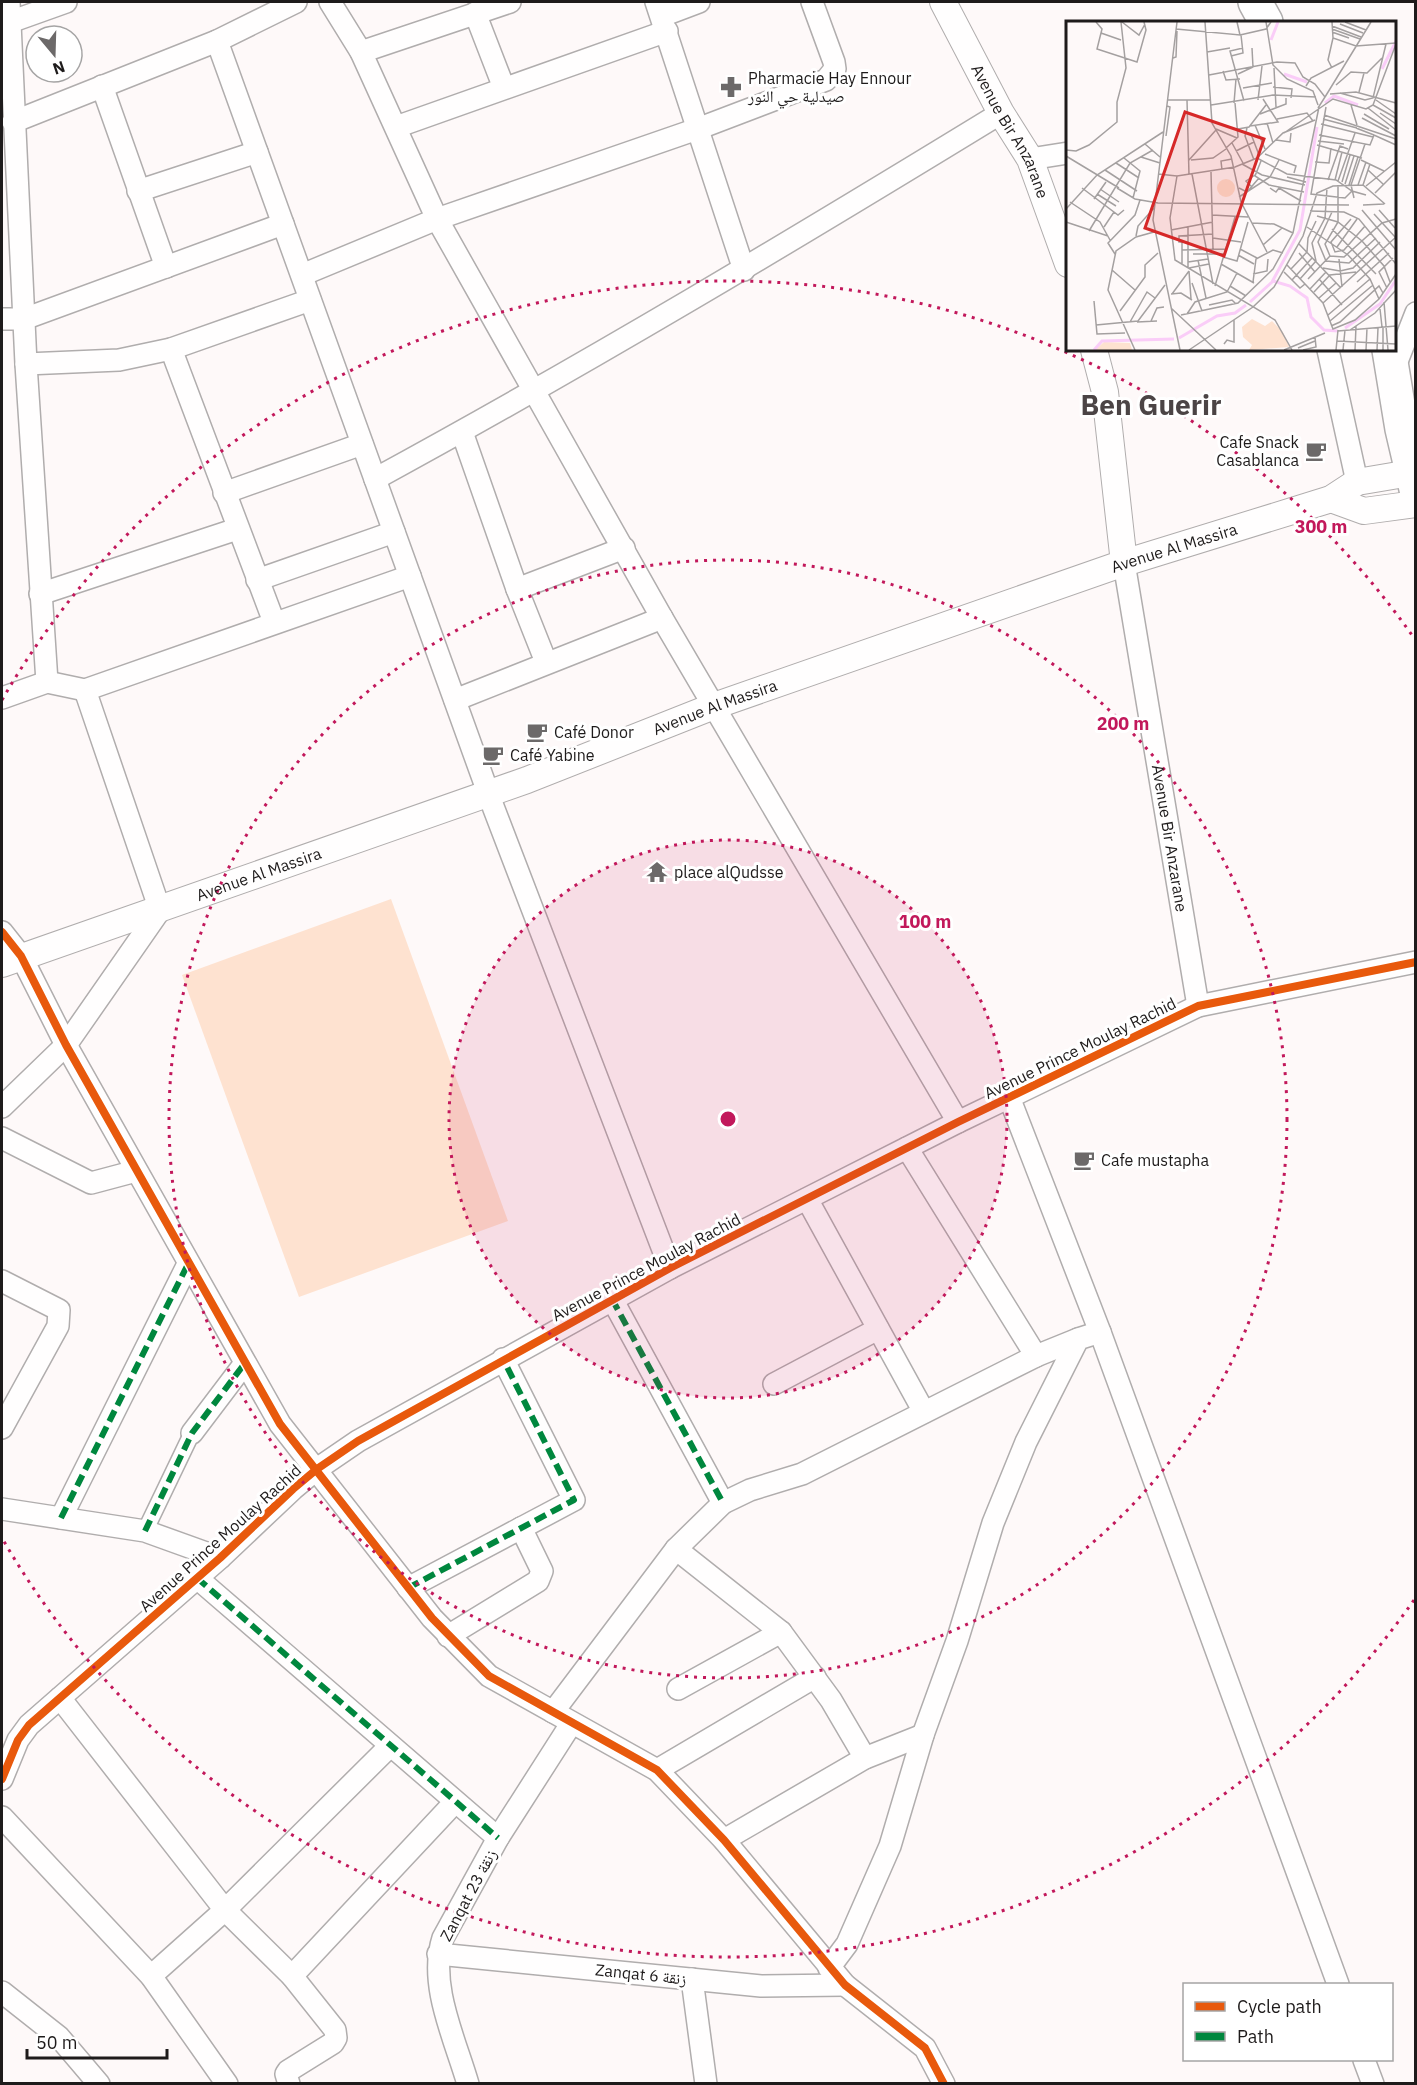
<svg xmlns="http://www.w3.org/2000/svg" width="1417" height="2085" font-family="'IBM Plex Sans','Noto Naskh Arabic',sans-serif">
	<style>
		.green { fill: #fee2d0 }
		.lines { fill: none; stroke-linecap: round; stroke-linejoin: round }
		.pedestrian-casing { stroke: #b0adad; stroke-width: 18 }
		.minor-casing { stroke: #b0adad; stroke-width: 24 }
		.tertiary-casing { stroke: #b0adad; stroke-width: 28 }
		.primary-casing { stroke: #b0adad; stroke-width: 36 }
		.pedestrian { stroke: #fffefe; stroke-width: 15 }
		.minor { stroke: #fffefe; stroke-width: 21 }
		.tertiary { stroke: #fffefe; stroke-width: 26 }
		.primary { stroke: #fffefe; stroke-width: 33 }
		.quiet { stroke: #00873e; stroke-width: 6; stroke-dasharray: 12 6; stroke-linecap: butt }
		.cycleway-casing { stroke: #fff; stroke-width: 11 }
		.cycleway { stroke: #e8590c; stroke-width: 8 }
		.ring { fill: none; stroke: #c2185b; stroke-width: 3; stroke-dasharray: 3 6 }
		.labels { text-anchor: middle; stroke-width: 6; stroke-linejoin: round; paint-order: stroke }
		.poi-label { font-size: 16px; fill: #1e1b1b; stroke: #fff; text-anchor: start }
		.street-label { font-size: 16px; fill: #1e1b1b; stroke: #fff }
		.town-label { font-size: 28px; font-weight: bold; fill: #4b4445; stroke: #fff }
		.inset-river { fill: none; stroke: #facdf8; stroke-width: 3 }
		.inset-road { fill: none; stroke: #a4a0a0; stroke-width: 1.5 }
		.view { fill: #d62828; fill-opacity: 0.15; stroke: #d62828; stroke-width: 3 }
		.inset-edge { fill: none; stroke: #1e1b1b; stroke-width: 3 }
		.centre { fill: #c2185b; stroke: #fff; stroke-width: 3 }
		.ring-label { font-size: 18px; text-anchor: middle; font-weight: bold; fill: #c2185b; stroke: #fff; stroke-width: 6; stroke-linejoin: round; paint-order: stroke }
	</style>
	<rect width="100%" height="100%" fill="#fef9f9"/>
	<path class="green" d="M391,899L508,1221L299,1297L182,975Z"/>
	<g class="lines">
		<defs>
			<path id="pedestrian" d="M145,1531L192,1433"/>
			<g id="minor">
				<path d="M9,2L26,364L47,682"/>
				<path d="M330,2L361,52L437,219L662,618L958,1122"/>
				<path d="M656,2L744,270"/>
				<path d="M475,13L504,88"/>
				<path d="M662,16L699,2"/>
				<path d="M10,22L66,2"/>
				<path d="M217,41L494,809L670,1268"/>
				<path d="M361,52L510,2"/>
				<path d="M102,86L166,267"/>
				<path d="M13,122L217,41L296,2"/>
				<path d="M396,127L667,31"/>
				<path d="M1030,159L1068,153"/>
				<path d="M138,191L257,152"/>
				<path d="M302,275L437,219L700,128L826,80L835,69L834,62L812,2"/>
				<path d="M2,319H24L283,224"/>
				<path d="M171,349L274,622"/>
				<path d="M1328,350L1357,482"/>
				<path d="M26,364L119,360L171,349L310,300"/>
				<path d="M1394,369L1416,313"/>
				<path d="M462,432L517,589L546,662"/>
				<path d="M375,479C588,363 795,239 1001,113"/>
				<path d="M224,493L362,444"/>
				<path id="s1" d="M1124,563L1198,1006"/>
				<path d="M257,580L394,532"/>
				<path d="M517,589L624,548"/>
				<path d="M40,594L237,529"/>
				<path d="M2,698L47,682L85,690L410,576"/>
				<path d="M455,700L662,618"/>
				<path d="M2,932L21,956L66,1045L280,1424L432,1618L489,1676L657,1770L724,1840L845,1985L925,2048L944,2084"/>
				<path d="M1009,1097L1100,1332L1338,1984"/>
				<path d="M2,1107L66,1045L160,910L85,690"/>
				<path d="M2,1138L91,1183L136,1171"/>
				<path d="M907,1148L1036,1356"/>
				<path d="M807,1199L924,1412"/>
				<path d="M2,1281L59,1310L58,1326L2,1428"/>
				<path d="M612,1299L723,1503"/>
				<path d="M774,1384L878,1329"/>
				<path d="M192,1433L245,1363"/>
				<path d="M2,1509L145,1531L220,1558"/>
				<path d="M61,1518L188,1264"/>
				<path d="M676,1549L781,1632L831,1700L865,1758"/>
				<path d="M197,1578L498,1838"/>
				<path d="M408,1588L574,1500L503,1359"/>
				<path d="M448,1636L538,1581L542,1571L521,1528"/>
				<path d="M678,1689L781,1632"/>
				<path d="M60,1698L225,1910L292,1976L335,2030L336,2038L333,2043L288,2071L286,2074L289,2084"/>
				<path d="M553,1712L676,1549L723,1503L750,1490L802,1474L1036,1356L1078,1339"/>
				<path d="M657,1770L815,1677"/>
				<path d="M2,1779L18,1740L29,1725L220,1558L293,1489L317,1469L358,1441L670,1268L958,1122L1198,1006L1416,962"/>
				<path d="M2,1817L151,1976L227,2084"/>
				<path d="M724,1840L865,1758L923,1735"/>
				<path d="M438,1954L761,1986L845,1985"/>
				<path d="M829,1968L847,1944L890,1846L923,1735L957,1641L993,1523L1026,1442L1078,1339L1100,1332"/>
				<path d="M151,1976L225,1910L390,1746"/>
				<path d="M292,1976L455,1802"/>
				<path d="M692,1979L706,2084"/>
				<path d="M2,1992L59,2037L99,2084"/>
				<path d="M1364,2060L1373,2084"/>
				<path d="M468,2084C455,2039 428,1984 443,1938L498,1838L571,1724"/>
			</g>
			<g id="tertiary">
				<path id="s2" d="M943,2L1001,113L1030,159L1068,264"/>
				<path d="M1094,350L1105,392L1124,563"/>
				<path d="M1331,499L1364,511L1416,504"/>
				<path id="s3" d="M2,964L527,780L714,706L1124,563L1331,499L1357,482L1416,472"/>
			</g>
			<g id="primary">
				<path d="M1255,2L1266,22"/>
				<path d="M1389,350L1402,429L1416,489"/>
			</g>
		</defs>
		<use href="#pedestrian" class="pedestrian-casing"/>
		<use href="#minor" class="minor-casing"/>
		<use href="#tertiary" class="tertiary-casing"/>
		<use href="#primary" class="primary-casing"/>
		<use href="#pedestrian" class="pedestrian"/>
		<use href="#minor" class="minor"/>
		<use href="#tertiary" class="tertiary"/>
		<use href="#primary" class="primary"/>
		<g class="quiet">
			<path d="M612,1299L723,1503"/>
			<path d="M61,1518L188,1264"/>
			<path d="M145,1531L192,1433L245,1363"/>
			<path d="M197,1578L498,1838"/>
			<path d="M408,1588L574,1500L503,1359"/>
		</g>
		<defs>
			<g id="cycleway">
				<path d="M2,932L21,956L66,1045L280,1424L432,1618L489,1676L657,1770L724,1840L845,1985L925,2048L944,2084"/>
				<path d="M2,1779L18,1740L29,1725L220,1558L293,1489L317,1469L358,1441L670,1268L958,1122L1198,1006L1416,962"/>
			</g>
		</defs>
		<use href="#cycleway" class="cycleway-casing"/>
		<use href="#cycleway" class="cycleway"/>
	</g>
	<circle cx="728" cy="1119" r="279" fill="#c2185b" fill-opacity=".12"/>
	<g class="ring">
		<circle cx="728" cy="1119" r="279"/>
		<circle cx="728" cy="1119" r="559"/>
		<path d="M1414 1600A838 838 0 0 1 2 1538M2 700A838 838 0 0 1 1414 638"/>
	</g>
	<defs>
		<symbol id="pharmacy-bare" viewBox="-9 -9 18 18"><path d="M-2-6h4v4h4v4h-4v4h-4v-4h-4v-4h4Z" fill="#6c6969" stroke="#fff" stroke-width="2.5" paint-order="stroke"/></symbol>
		<symbol id="cafe-bare" viewBox="-9 -9 18 18"><path d="M-5.5-4.5H6V0H3Q3 3.5 0 3.5H-2.5Q-5.5 3.5-5.5 0ZM3-3.2v2h1.7v-2ZM-6 4.5H4V6H-6Z" fill="#6c6969" stroke="#fff" stroke-width="2.5" paint-order="stroke"/></symbol>
		<symbol id="temple-bare" viewBox="-9 -9 18 18"><path d="M0-6L5-2H3V0L6.5 2.5H4V6H1.5V3h-3V6H-4V2.5H-6.5L-3 0V-2H-5Z" fill="#6c6969" stroke="#fff" stroke-width="2.5" paint-order="stroke"/></symbol>
	</defs>
	<g fill-rule="evenodd">
		<use href="#pharmacy-bare" x="716" y="72" width="30" height="30"/>
		<use href="#cafe-bare" x="1301" y="436" width="30" height="30"/>
		<use href="#cafe-bare" x="522" y="717" width="30" height="30"/>
		<use href="#cafe-bare" x="478" y="740" width="30" height="30"/>
		<use href="#temple-bare" x="642" y="857" width="30" height="30"/>
		<use href="#cafe-bare" x="1069" y="1145" width="30" height="30"/>
	</g>
	<g class="labels">
		<g class="poi-label">
			<text x="748" y="84">Pharmacie Hay Ennour<tspan x="748" dy="18">صيدلية حي النور</tspan></text>
			<text x="1299" y="448" text-anchor="end">Cafe Snack<tspan x="1299" dy="18">Casablanca</tspan></text>
			<text x="554" y="738">Café Donor</text>
			<text x="510" y="761">Café Yabine</text>
			<text x="674" y="878">place alQudsse</text>
			<text x="1101" y="1166">Cafe mustapha</text>
		</g>
		<g class="street-label">
			<text dy="6" stroke="none"><textPath href="#s2" startOffset="146">Avenue Bir Anzarane</textPath></text>
			<text dy="6" stroke="none"><textPath href="#s3" startOffset="1244">Avenue Al Massira</textPath></text>
			<text dy="6" stroke="none"><textPath href="#s3" startOffset="758">Avenue Al Massira</textPath></text>
			<text dy="6" stroke="none"><textPath href="#s1" startOffset="279">Avenue Bir Anzarane</textPath></text>
			<text dy="6" stroke="none"><textPath href="#s3" startOffset="272">Avenue Al Massira</textPath></text>
			<text transform="translate(1080 1048) rotate(-26)" y="6">Avenue Prince Moulay Rachid</text>
			<text transform="translate(646 1267) rotate(-28)" y="6">Avenue Prince Moulay Rachid</text>
			<text transform="translate(220 1538) rotate(-42)" y="6">Avenue Prince Moulay Rachid</text>
			<text transform="translate(468 1895) rotate(-62)" y="6">Zanqat 23 زنقة</text>
			<text transform="translate(641 1974) rotate(6)" y="6">Zanqat 6 زنقة</text>
		</g>
		<g class="town-label">
			<text x="1151" y="415">Ben Guerir</text>
		</g>
	</g>
	<g transform="translate(1066 21)">
		<rect width="330" height="330" fill="#fef9f9"/>
		<path d="M151 167a9 9 0 1 1 18 0a9 9 0 1 1-18 0ZM186,298L199,305L206,300L217,311L223,326L183,329L186,324L177,316L176,306ZM38,321L64,322L66,329H29Z" fill="#fee2d0"/>
		<path class="inset-river" d="M205,19L212,1M316,48L330,20M218,53L241,61M259,82L268,75L292,84M207,260L224,265L241,277L245,296L258,309L272,310M184,281L206,261L234,209L251,106M279,307L314,283L330,259M113,317L151,295L169,292L180,284M28,329L36,320L108,318"/>
		<path class="inset-road" d="M30,1L36,8L31,28L71,41L80,9L78,1M56,1L73,14L79,3M111,1L87,199L114,329M139,1L146,102L165,135L175,181L201,231M200,1L207,44L221,58L247,70L252,84M266,1L267,17L290,25L330,22M279,1L300,9M274,3L297,12M266,5L295,16M110,8L174,14L171,1M266,8L294,18M266,11L283,17M35,12L55,19M174,14L200,8L205,1M177,27L164,30L178,80M141,31L164,27M165,35L177,32L175,14M107,37L110,36L111,10M208,47L210,86M266,47L262,39L267,17M157,50L160,59L174,58M172,53L187,46L186,27M143,54L211,41L229,42L237,56L249,63L259,76L252,87M270,64L285,51L301,52L316,37M240,65L245,57L278,40M207,66L226,68L225,77M177,67L206,62M293,71L298,52M274,72L299,79L307,77L320,23M264,73L290,71L330,82M259,76L305,1M102,79H145M121,79L123,154M192,79L196,45M310,79L330,93M168,82L170,58M145,84L207,74L250,76M285,84L291,104M307,84L330,97M260,86L245,173L279,177L286,170M302,87L330,109M314,92L330,103M194,93L220,83V77M298,93L323,108M258,94L330,118M296,97L330,115M211,98L241,92L247,100M257,98L291,107M201,102L207,122M255,103L307,116M189,104L199,128M184,105L212,101L197,78M181,107L179,115L188,139M290,107L308,114M150,108L171,117M172,108L183,106L200,84M218,112L267,78L300,88L307,84L330,23M185,113L193,134M253,114L304,124L308,114L330,124M100,115L104,86L101,85M210,119L224,121L225,112M252,120L278,123M166,122L177,142M79,123L94,136M251,124L296,137M160,127L172,116L169,82M0,129L10,130L23,124L51,101V81L60,47L55,1M170,130L188,121M199,133L230,145L228,152M0,135L53,167M75,136L94,142M58,137L74,150L67,177M191,137L221,153L270,159L286,170L300,174M123,139L150,109M125,139L147,137L160,128M295,139L318,150M195,140L189,155L203,164L238,171M249,141L263,142L265,127M50,142L73,157M176,143L196,154L239,164M39,149L71,170M156,149L155,140L166,138M302,149L317,163M145,151L147,228M92,153L111,155L169,146L191,137L217,112L249,99M126,153L147,263M111,155L104,197L109,239L209,299L226,329M221,156L240,161M262,159L274,125L282,128M269,159L276,131M272,160L289,112M276,161L284,134M279,163L288,135M272,164V201L259,223L264,235L278,236L316,202L330,198M283,164L292,136M292,164L300,141M297,164L304,143M300,165L330,141M186,166L180,160L189,154M16,167L52,194L58,189M51,167L69,178L92,182L283,184M173,167L181,171L193,157M204,167L210,171L213,167L235,180M34,168L53,181M309,172L330,151M31,173L50,185M173,176L204,156L213,139M288,177L285,164L299,123M28,178L40,161M4,181L34,201L44,219M297,184L318,183M0,188L31,154L97,111M296,189L330,229M313,189L329,207M244,190L278,191L293,198L330,243M266,191L252,221L260,240L283,242L310,217M308,193L330,217M146,194L182,196M251,195L272,201L296,220L318,245L324,261M285,198L265,221L269,231L278,229L299,205M0,201L42,215M186,202L208,203L227,212M122,205V247M38,206L48,191M241,206L282,234L304,258L313,278M266,208L310,253M105,209L147,201M23,210L64,142L87,129M70,215L72,205L88,187M147,217L175,221M116,221V243M122,221H113V215L147,213M233,223L275,267M197,224L216,207M271,226L291,198M174,228L191,237M116,229L160,228M233,232L249,251M49,233L42,222L69,194L74,179M127,233H158M172,234L188,243M157,236L171,240L182,201M273,238L276,266M132,239L140,277M122,241L142,238M155,243L188,262M221,244L257,282L267,308L289,299L313,278L330,253M123,247L143,243M257,247L274,250L287,247L314,221M225,248L241,231L242,217L250,200M46,249L69,269M123,250L125,278M218,251L234,267L239,263M187,253L201,250L202,238M234,258L250,240L246,222L259,197L261,167M242,258L264,235M253,258L276,284M226,259L246,237M187,261L190,238L207,229L217,232M291,261L323,232M126,262L136,290M149,265L169,196M164,265L180,275M321,267L313,251L327,237M244,268L260,251M248,271L264,254L290,251M105,273L115,272L126,279M106,273L123,250M253,277L270,262M28,280L31,313L59,312M318,281L322,329M257,282L330,216M143,284L166,279L170,283M105,287L150,329M314,288L316,306M54,290L79,256V244L92,232M121,293L129,281L161,271L171,252M115,294L172,282L207,248L227,212L253,86M262,294L304,258M85,300L91,287L98,286M264,300L307,264M64,301L81,271L89,277M71,301L91,300M30,304L72,300L99,264M265,305L274,301L313,265L317,272M284,309L309,292L330,269M272,310L330,305M271,320L330,323M158,323L161,319L168,321V299M232,327L249,320M69,329L42,269L50,230L70,216L88,211M123,329L187,286L208,266L237,215L251,172L267,165L297,164L319,183M218,329L259,312M237,329L250,326L249,316M270,329L272,309M277,329L279,309M289,329L290,305M300,329L301,307M311,329L312,307M317,329V306"/>
		<path class="view" d="M119,91L198,118L158,235L79,207Z"/>
		<rect width="330" height="330" class="inset-edge"/>
	</g>
	<circle cx="728" cy="1119" r="9" class="centre"/>
	<g class="ring-label">
		<text x="1321" y="533">300 m</text>
		<text x="1123" y="730">200 m</text>
		<text x="925" y="928">100 m</text>
	</g>
	<rect width="1417" height="2085" fill="none" stroke="#1e1b1b" stroke-width="6"/>
	<rect x="1183" y="1983" width="210" height="78" fill="#ffffff" stroke="#a5a4a4" stroke-width="1.5"/>
	<rect x="1195" y="2002" width="30" height="9" fill="#e8590c" stroke="#a5a4a4" stroke-width="1.5"/>
	<text x="1237" y="2013" font-size="18" fill="#1e1b1b">Cycle path</text>
	<rect x="1195" y="2032" width="30" height="9" fill="#00873e" stroke="#a5a4a4" stroke-width="1.5"/>
	<text x="1237" y="2043" font-size="18" fill="#1e1b1b">Path</text>
	<g transform="translate(54 54) rotate(161)"><circle r="28" fill="#ffffff" stroke="#a5a4a4" stroke-width="1.5"/>
	<path d="M0-4.5L10 22L0 15L-10 22Z" fill="#6c6969"/>
	<text y="-9" font-size="16" font-weight="bold" text-anchor="middle" fill="#1e1b1b">N</text>
	</g>
	<path d="M27 2049v9h140v-9" fill="none" stroke="#1e1b1b" stroke-width="3"/>
	<text x="36" y="2049" font-size="18" fill="#1e1b1b" stroke="#ffffff" stroke-width="4.5" paint-order="stroke">50 m</text>
</svg>
